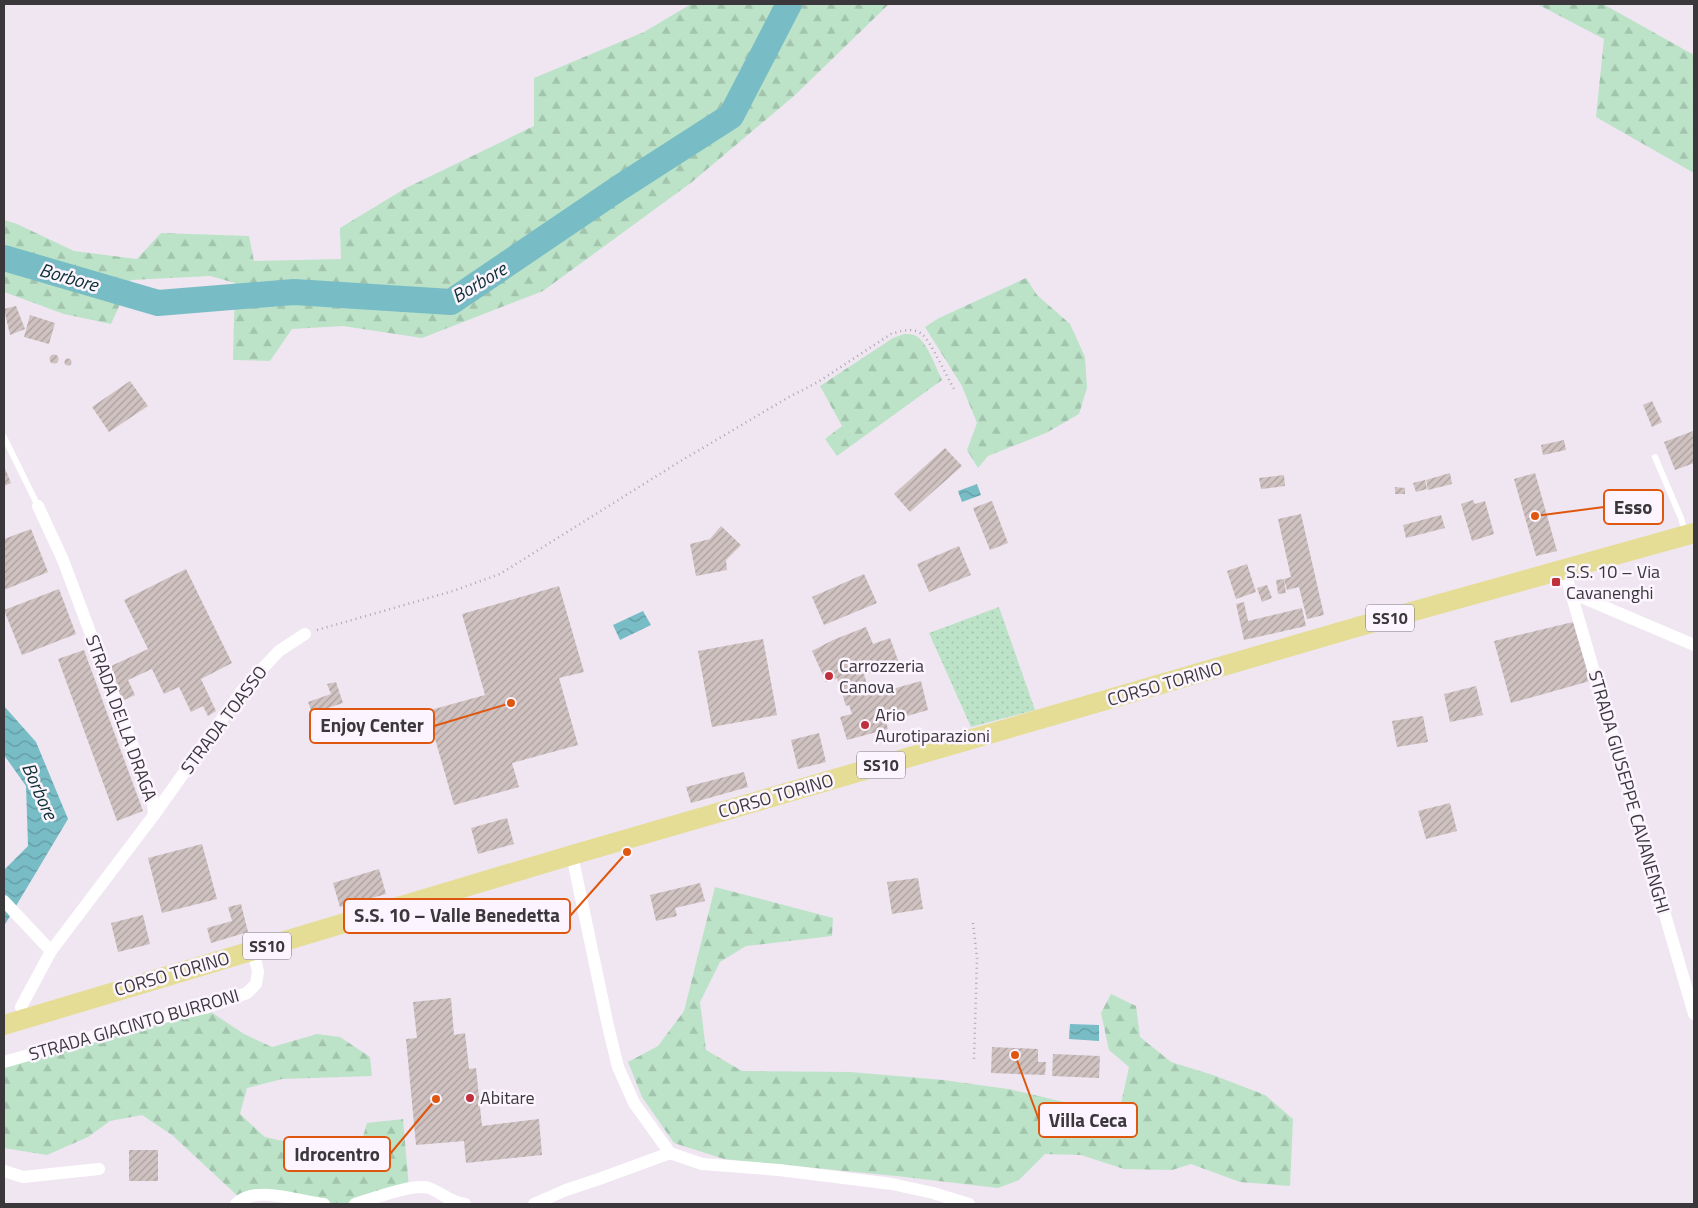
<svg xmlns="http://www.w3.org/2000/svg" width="1698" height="1208" font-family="'Titillium Web',sans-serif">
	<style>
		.grass { fill: url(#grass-dots) }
		.forest { fill: url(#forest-firs) }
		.water { fill: url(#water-waves) }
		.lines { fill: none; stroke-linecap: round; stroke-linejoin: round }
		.river { stroke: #78bcc6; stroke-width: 26 }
		.building { fill: url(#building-hatch) }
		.path { stroke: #aea7af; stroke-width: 2.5; stroke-dasharray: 1 4; stroke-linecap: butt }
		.service { stroke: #fff; stroke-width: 6 }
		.minor { stroke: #fff; stroke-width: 12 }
		.primary { stroke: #e5dd96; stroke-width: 20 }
		.poi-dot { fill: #c0303a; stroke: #fcf4fe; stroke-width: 2 }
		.labels { text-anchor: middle; stroke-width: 5; stroke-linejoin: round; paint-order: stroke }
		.shield { fill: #fcf4fe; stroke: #757076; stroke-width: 1 }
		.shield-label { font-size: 16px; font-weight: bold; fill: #3b383c }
		.poi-label { font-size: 18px; fill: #3b383c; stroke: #fcf4fe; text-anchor: start }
		.street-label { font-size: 18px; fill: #3b383c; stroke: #fcf4fe }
		.water-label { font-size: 19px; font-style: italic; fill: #0e3135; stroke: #fcf4fe }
		.leader { fill: none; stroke: #df570e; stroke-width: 2 }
		.callout-dot { fill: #df570e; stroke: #fcf4fe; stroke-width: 2 }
		.callout { fill: #fcf4fe; stroke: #df570e; stroke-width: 2 }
		.callout-label { font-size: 19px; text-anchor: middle; font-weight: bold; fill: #3b383c }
	</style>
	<defs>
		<pattern id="grass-dots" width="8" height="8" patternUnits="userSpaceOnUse" patternTransform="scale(1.25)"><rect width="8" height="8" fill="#bce3c8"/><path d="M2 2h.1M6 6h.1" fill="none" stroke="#a2c4ad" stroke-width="1.8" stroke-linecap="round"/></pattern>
		<pattern id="forest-firs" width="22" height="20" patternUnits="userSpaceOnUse" patternTransform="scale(1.25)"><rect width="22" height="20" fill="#bce3c8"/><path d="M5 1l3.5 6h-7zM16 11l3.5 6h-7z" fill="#a2c4ad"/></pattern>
		<pattern id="water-waves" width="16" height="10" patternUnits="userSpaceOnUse" patternTransform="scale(1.25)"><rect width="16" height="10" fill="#78bcc6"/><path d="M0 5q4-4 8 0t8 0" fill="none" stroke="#649aa2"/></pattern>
		<pattern id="building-hatch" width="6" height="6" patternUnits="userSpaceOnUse" patternTransform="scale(1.25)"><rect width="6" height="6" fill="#d0c2c1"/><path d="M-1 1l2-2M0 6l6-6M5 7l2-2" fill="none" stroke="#aa9f9e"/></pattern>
	</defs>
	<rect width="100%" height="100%" fill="#efe6f1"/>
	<path class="grass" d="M999,607L1035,710L971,727L929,633Z"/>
	<g class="forest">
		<path d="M691,4H889L794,96L692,182L543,291L422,338L343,326L292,329L270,361L233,360L235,283L210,276L131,280L111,324L64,314L4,292V220L17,224L74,251L137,259L161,233L249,236L254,261L341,259L340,228L406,188L534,126V78L644,32Z"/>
		<path d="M1537,4H1603L1694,55V173L1596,117L1604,39Z"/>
		<path d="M1026,278L1037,295L1070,324L1085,357L1087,388L1079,414L1046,433L988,456L978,468L967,450L977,423L962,386L925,327L939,318Z"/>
		<path d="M904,334C909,334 915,334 919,338C929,347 936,368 942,380L837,456L825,439L842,426L820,386L893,338Z"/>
		<path d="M715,887L833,918L832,936L746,946L720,962L700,1002L706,1050L742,1071L851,1072L943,1080L1008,1089L1081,1106L1120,1108L1129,1067L1109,1050L1101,1013L1111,994L1136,1006L1140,1037L1171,1062L1213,1075L1265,1095L1293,1119L1290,1186L1240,1182L1191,1164L1172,1170L1124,1169L1081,1155L1045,1154L1019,1180L998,1188L896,1176L724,1159L674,1143L642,1097L628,1062L658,1046L684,1011Z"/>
		<path d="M205,1008L244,1034L272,1047L317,1034L340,1037L370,1057L372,1076L282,1079L247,1088L240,1114L265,1137L319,1149L360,1147L367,1123L403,1119L409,1188L355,1204H324L241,1199L172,1135L142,1115L110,1121L88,1137L47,1155L4,1148V1062Z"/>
	</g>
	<g class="water">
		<path d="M977,484L981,495L962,502L958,491Z"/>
		<path d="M643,611L651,625L620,640L613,625Z"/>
		<path d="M4,706L36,742L68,819L4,926V870L28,846L26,786L4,755Z"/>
		<path d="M1070,1024L1099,1025V1041L1069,1039Z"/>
	</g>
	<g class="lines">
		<path class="river" d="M4,258L158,303L294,292L451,302L619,188L731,116L789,4"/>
	</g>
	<g class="building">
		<path d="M16,306L25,329L10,335L4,309Z"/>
		<path d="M30,315L55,323L49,344L24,337Z"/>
		<circle cx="54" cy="359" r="4.5"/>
		<circle cx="68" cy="362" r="3.5"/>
		<path d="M130,381L148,406L109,432L92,407Z"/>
		<path d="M1652,401L1662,422L1652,427L1643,405Z"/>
		<path d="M1693,431L1694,435V463L1675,470L1664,442Z"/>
		<path d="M1564,440L1566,450L1543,455L1541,445Z"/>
		<path d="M945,448L962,466L910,512L894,494Z"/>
		<path d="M4,466L11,483L4,486Z"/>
		<path d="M1450,473L1452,484L1428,490L1426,480Z"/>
		<path d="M1535,473L1557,551L1536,556L1514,479Z"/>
		<path d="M1284,475L1285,486L1261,489L1259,478Z"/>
		<path d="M1425,480L1427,489L1416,492L1413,483Z"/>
		<path d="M1395,487L1405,488V494H1395Z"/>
		<path d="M1473,500L1475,504L1485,501L1494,534L1472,541L1461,504Z"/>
		<path d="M992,501L1008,543L990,550L973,508Z"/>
		<path d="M1301,514L1324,615L1307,619L1299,587L1287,590L1284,579L1291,577L1278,519Z"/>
		<path d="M1441,515L1445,528L1406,538L1403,525Z"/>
		<path d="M721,526L741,545L726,560L727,570L696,576L690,544L710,539Z"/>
		<path d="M31,529L48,572L4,590V539Z"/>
		<path d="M959,546L971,575L929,592L917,564Z"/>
		<path d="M1247,564L1256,592L1236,599L1227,571Z"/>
		<path d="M186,569L232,663L201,679L216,711L208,716L203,706L191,712L179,687L164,694L152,669L128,680L135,695L122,701L111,666L148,649L124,600Z"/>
		<path d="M864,574L877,603L824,625L812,597Z"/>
		<path d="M1284,579L1286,593L1278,594L1276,580Z"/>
		<path d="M1267,585L1272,598L1262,602L1257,588Z"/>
		<path d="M559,586L584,672L559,678L578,745L512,763L519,787L454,805L427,711L485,695L462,614Z"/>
		<path d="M59,589L76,634L22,655L4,610Z"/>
		<path d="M1244,602L1248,621L1302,608L1306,626L1244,640L1236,604Z"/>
		<path d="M1573,622L1590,681L1511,703L1494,641Z"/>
		<path d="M866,627L873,644L890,638L899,663L864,675L871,695L921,681L928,710L886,722L888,729L847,740L840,717L852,714L849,705L846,706L837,678L826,682L812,651L833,640Z"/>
		<path d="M763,639L777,715L712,727L698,651Z"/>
		<path d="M84,650L143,811L117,821L58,659Z"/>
		<path d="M336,682L343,703L312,713L308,702L331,694L327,684Z"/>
		<path d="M1476,686L1483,715L1450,722L1444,694Z"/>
		<path d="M1423,716L1428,742L1397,747L1392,721Z"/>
		<path d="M819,733L826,762L798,769L791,740Z"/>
		<path d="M744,772L748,787L691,803L686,787Z"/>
		<path d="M1450,803L1457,831L1426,839L1418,811Z"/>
		<path d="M507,818L514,844L478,854L471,828Z"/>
		<path d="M202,844L217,899L162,913L148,858Z"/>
		<path d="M379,869L386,894L340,907L333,883Z"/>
		<path d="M918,878L923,909L892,914L887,882Z"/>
		<path d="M700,883L705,901L675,908L677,916L656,921L650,895Z"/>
		<path d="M241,904L248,932L211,943L207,928L232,921L228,907Z"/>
		<path d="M143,915L150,944L118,952L111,923Z"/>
		<path d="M451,998L454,1035L465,1033L469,1069L476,1068L482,1126L539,1119L542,1155L466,1163L464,1141L416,1145L406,1039L417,1038L413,1002Z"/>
		<path d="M992,1047L1038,1049V1062H1046L1045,1075L991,1073Z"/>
		<path d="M1053,1054L1100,1056L1099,1078L1052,1076Z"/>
		<rect x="129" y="1150" width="29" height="31"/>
	</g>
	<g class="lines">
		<g class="path">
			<path d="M317,630L453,591L500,574L679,462L789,397L818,382L891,334C901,331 912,327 922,334C931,342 947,377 954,389"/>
			<path d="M973,923L977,958L974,1059"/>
		</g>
		<g class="service">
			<path d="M4,437L38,506"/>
			<path d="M1655,457L1681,518L1685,532"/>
		</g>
		<g class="minor">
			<path d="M1564,569L1694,1014"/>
			<path d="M1572,593L1694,645"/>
			<path d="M154,815L244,688L279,651L305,634"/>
			<path d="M572,855L608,1026L618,1067L634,1103L670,1153L702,1164L779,1170L892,1184L933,1193L969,1204"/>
			<path d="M4,901L51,951"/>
			<path d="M24,1018L21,1007L51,951L154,815L153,800L63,560L38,506"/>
			<path d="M4,1062L150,1020L205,1008L247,993L256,984L258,972L253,950"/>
			<path d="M4,1171L23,1177L99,1169"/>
			<path d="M236,1204C256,1184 300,1202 324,1204"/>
			<path d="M355,1204C372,1199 413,1183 429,1188C442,1193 452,1203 465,1204"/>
			<path d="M534,1204L566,1190L599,1179L670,1153"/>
		</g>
		<path class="primary" d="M4,1025L572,855L848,775L1357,627L1694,533"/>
	</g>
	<g class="poi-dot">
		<rect x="1551" y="577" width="10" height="10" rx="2.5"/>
		<circle cx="829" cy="676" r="5"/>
		<circle cx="865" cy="725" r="5"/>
		<circle cx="470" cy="1098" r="5"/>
	</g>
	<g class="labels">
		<g class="shield">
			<rect x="1366" y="604.5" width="48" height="27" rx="4"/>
			<rect x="857" y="751.5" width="48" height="27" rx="4"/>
			<rect x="243" y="932.5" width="48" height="27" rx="4"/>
		</g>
		<g class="shield-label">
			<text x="1390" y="624">SS10</text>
			<text x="881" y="771">SS10</text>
			<text x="267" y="952">SS10</text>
		</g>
		<g class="poi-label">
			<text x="1566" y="578">S.S. 10 – Via<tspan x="1566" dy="21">Cavanenghi</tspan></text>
			<text x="839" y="672">Carrozzeria<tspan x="839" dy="21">Canova</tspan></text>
			<text x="875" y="721">Ario<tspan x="875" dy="21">Aurotiparazioni</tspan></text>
			<text x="480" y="1104">Abitare</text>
		</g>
		<g class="street-label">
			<text transform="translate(1165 684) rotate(-16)" y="6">CORSO TORINO</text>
			<text transform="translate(121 718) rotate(70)" y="6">STRADA DELLA DRAGA</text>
			<text transform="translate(224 720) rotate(-53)" y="6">STRADA TOASSO</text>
			<text transform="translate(1629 792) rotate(74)" y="6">STRADA GIUSEPPE CAVANENGHI</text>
			<text transform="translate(776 796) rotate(-16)" y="6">CORSO TORINO</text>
			<text transform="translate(172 974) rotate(-16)" y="6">CORSO TORINO</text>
			<text transform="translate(134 1025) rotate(-16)" y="6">STRADA GIACINTO BURRONI</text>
		</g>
		<g class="water-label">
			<text transform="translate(69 277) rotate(16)" y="7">Borbore</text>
			<text transform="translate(479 282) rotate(-31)" y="7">Borbore</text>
			<text transform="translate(40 791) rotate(66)" y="7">Borbore</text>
		</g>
	</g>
	<path class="leader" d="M1535 516L1604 507M511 703L434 726M627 852L570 916M1015 1055L1039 1120M436 1099L390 1154"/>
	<g class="callout-dot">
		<circle cx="1535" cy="516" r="5"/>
		<circle cx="511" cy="703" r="5"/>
		<circle cx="627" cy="852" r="5"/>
		<circle cx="1015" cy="1055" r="5"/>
		<circle cx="436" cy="1099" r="5"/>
	</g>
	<g class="callout">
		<rect x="1604" y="490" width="59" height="34" rx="5"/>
		<rect x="310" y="709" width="124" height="34" rx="5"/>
		<rect x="344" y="899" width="226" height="34" rx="5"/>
		<rect x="1039" y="1103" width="98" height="34" rx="5"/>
		<rect x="284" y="1137" width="106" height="34" rx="5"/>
	</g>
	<g class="callout-label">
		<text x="1633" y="514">Esso</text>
		<text x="372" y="732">Enjoy Center</text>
		<text x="457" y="922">S.S. 10 – Valle Benedetta</text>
		<text x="1088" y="1127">Villa Ceca</text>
		<text x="337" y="1161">Idrocentro</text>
	</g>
	<rect width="1698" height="1208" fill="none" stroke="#3b383c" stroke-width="10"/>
</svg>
